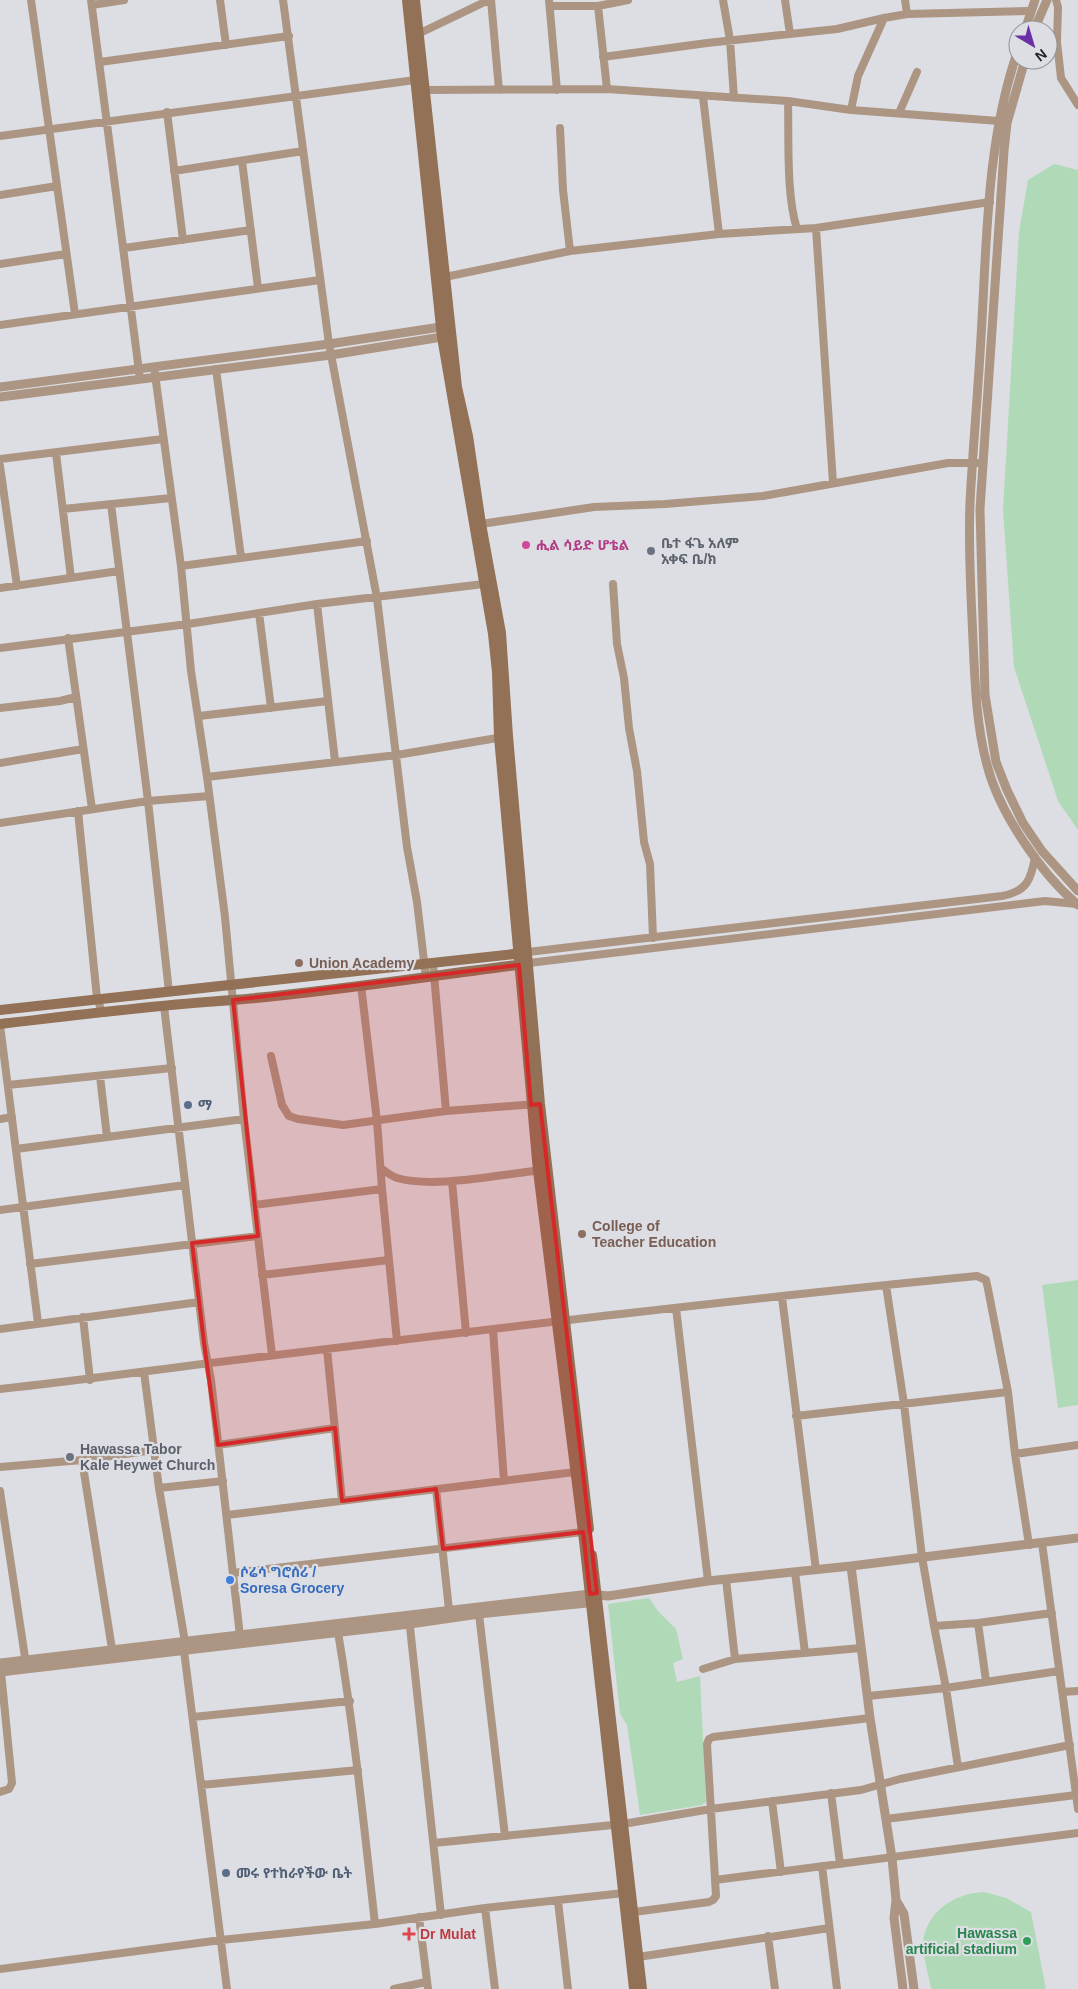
<svg xmlns="http://www.w3.org/2000/svg" width="1078" height="1989" viewBox="0 0 1078 1989" font-family="Helvetica,'Noto Sans Ethiopic',sans-serif">
	<rect width="100%" height="100%" fill="#dddee3"/>
	<path fill="#b0dab7" d="M1054,164L1078,170V830L1058,801L1014,667L1003,510L1019,232L1028,180Z
		M1078,1280V1405L1058,1408L1042,1285Z
		M649,1598L658,1611L676,1629L683,1659L673,1663L677,1682L700,1676L706,1802L702,1805L640,1815L627,1725L620,1714L608,1604Z
		M984,1892L1006,1898L1031,1912L1046,1989H931C929,1976 922,1954 923,1942C927,1911 955,1893 984,1892Z"/>
	<g fill="none" stroke-linecap="round" stroke-linejoin="round">
		<path stroke="#ac9583" stroke-width="8" d="M31,0L75,314
			M91,0L140,379
			M220,0L226,45
			M283,0L329,344L377,598L407,847L417,902L426,978
			M491,0L499,90
			M549,0L557,90
			M723,0L730,40L734,98
			M785,0L790,34
			M905,0L907,14
			M1056,0L1058,7L1057,42L1061,78L1078,105
			M92,5L124,0
			M550,6H598L628,0
			M598,6L607,89
			M418,34L489,0
			M603,57L707,43L837,29L884,18L907,14L1031,11
			M100,62L289,36
			M424,90L607,89L788,101L851,110L999,121
			M703,97L719,234
			M788,101C789,138 786,195 797,229
			M851,110L858,76L884,18
			M167,112L183,240
			M899,113L917,72
			M560,128L563,190L570,251
			M0,136L415,80
			M242,161L258,288
			M174,171L303,151
			M0,195L57,186
			M816,228L833,483
			M124,248L251,230
			M0,264L66,254
			M445,277L570,251L719,234L816,228L990,202
			M0,325L320,280
			M154,367L181,566L191,671L207,777L225,917L244,1119L272,1355
			M216,369L241,557
			M56,453L71,578
			M0,459L163,439
			M0,466L17,586
			M111,504L148,801L169,992
			M63,509L171,498
			M481,524L594,507L665,504L763,496L948,463H977
			M181,566L367,541
			M613,584L617,644L624,678L629,728L637,771L644,842L650,864L653,938
			M0,588L119,571
			M317,604L335,761
			M259,613L271,708
			M68,638L92,809
			M0,648L188,624L317,604L484,584
			M0,708L60,701L76,697
			M199,716L328,701
			M0,763L83,749
			M207,777L397,755L503,737
			M78,811L97,998L102,1012
			M0,823L148,801L209,796
			M528,952L1002,896C1027,891 1031,880 1035,857
			M433,963L446,1111
			M529,963L1028,903L1045,901L1077,904
			M361,985L377,1121L382,1189L397,1341
			M164,1006L204,1343L211,1380L240,1636
			M0,1025L38,1323
			M271,1056L282,1105L289,1116L298,1119L343,1125L446,1111L536,1104
			M100,1076L107,1137
			M8,1085L172,1068
			M0,1119L12,1117
			M16,1149L244,1119
			M381,1168C386,1172 391,1176 397,1178C434,1189 503,1174 543,1170
			M452,1181L466,1333
			M254,1205L382,1189
			M0,1210L185,1185
			M30,1264L258,1236
			M262,1275L389,1260
			M886,1285L904,1404L922,1557L934,1626L946,1688L958,1767
			M782,1297L816,1570
			M676,1308L708,1581
			M83,1317L90,1380
			M0,1329L199,1302
			M493,1330L504,1481
			M327,1349L342,1501
			M144,1372L159,1488L185,1642L184,1651L227,1989
			M0,1389C87,1380 173,1367 260,1357C499,1328 738,1299 977,1276L986,1280L988,1289L1008,1392L1015,1454L1029,1545
			M796,1416L1008,1392
			M218,1445L335,1428
			M1015,1454L1078,1445
			M82,1460L112,1649
			M0,1467L82,1460L154,1450
			M159,1488L223,1481
			M436,1489L449,1610
			M0,1491L26,1664
			M227,1515L575,1472
			M1042,1543L1078,1809
			M795,1572L805,1653
			M233,1573L583,1532
			M726,1579L735,1659
			M479,1614L505,1836
			M409,1618L441,1915
			M978,1623L986,1681
			M934,1626L978,1623L1052,1613
			M338,1632C354,1729 364,1826 375,1924
			M703,1669L735,1659L861,1648
			M1062,1692L1078,1691
			M868,1696L946,1688L1059,1671
			M193,1717L350,1701
			M201,1785L358,1770
			M0,1792L9,1789L12,1783L1,1672
			M831,1793L840,1864
			M772,1801L781,1872
			M886,1819L1076,1795
			M434,1843L623,1824L711,1809L861,1790L900,1779L1070,1745
			M822,1866L837,1989
			M715,1880L1078,1833
			M558,1901L568,1989
			M485,1908L495,1989
			M634,1912L709,1902L713,1900L716,1896L707,1744L709,1739L713,1737L870,1718
			M419,1917L428,1989
			M768,1936L775,1989
			M638,1957L829,1928
			M0,1969L221,1940L375,1924L485,1908L624,1893
			M394,1989L426,1982"/>
		<path stroke="#ac9583" stroke-width="9" d="M1025,30L1035,0
			M1034,30L1047,0
			M1018,50C986,142 987,241 981,337C978,392 973,447 970,502C968,548 971,594 973,640C975,682 976,724 987,765C999,812 1041,874 1078,905
			M1025,60L1007,123L1004,151L980,509L985,695L996,762L1007,790L1023,823L1042,851L1078,891
			M0,387L329,344L447,326
			M0,397L331,355L448,336
			M851,1566L870,1718L892,1858L896,1900L894,1918L903,1989
			M0,1663L590,1594L608,1596L708,1581L851,1566L1078,1538
			M0,1672L410,1624L479,1614L597,1602
			M896,1900L904,1914L914,1989"/>
		<path stroke="#927156" stroke-width="10" d="M407,0L442,337L493,634L497,672L499,737L538,1171L583,1532L634,1989
			M415,0L457,387L468,436L481,524L501,633L508,736L540,1104L589,1529
			M0,1010L523,953
			M0,1024C78,1015 155,1005 233,1000C331,992 428,976 525,964
			M592,1555L642,1989"/>
	</g>
	<path fill="#d62828" fill-opacity="0.2" stroke="#d62828" stroke-width="4" stroke-linejoin="round" d="M519,965L531,1105L540,1104L597,1593L590,1594L583,1532L443,1549L436,1489L342,1501L335,1428L218,1445L204,1343L192,1243L258,1236L233,1000Z"/>
	<circle fill="#d1479c" stroke="#dddee3" stroke-width="2" cx="526" cy="545" r="5"/>
	<g fill="#6b7280" stroke="#dddee3" stroke-width="2">
		<circle cx="651" cy="551" r="5"/>
		<circle cx="70" cy="1457" r="5"/>
	</g>
	<g fill="#8d6e63" stroke="#dddee3" stroke-width="2">
		<circle cx="299" cy="963" r="5"/>
		<circle cx="582" cy="1234" r="5"/>
	</g>
	<g fill="#5c6f8a" stroke="#dddee3" stroke-width="2">
		<circle cx="188" cy="1105" r="5"/>
		<circle cx="226" cy="1873" r="5"/>
	</g>
	<circle fill="#3f7fe0" stroke="#dddee3" stroke-width="2" cx="230" cy="1580" r="5"/>
	<path fill="#e0444e" stroke="#dddee3" stroke-width="2" d="M406.5 1926.5h5v5h5v5h-5v5h-5v-5h-5v-5h5z"/>
	<circle fill="#2e9e5b" stroke="#dddee3" stroke-width="2" cx="1027" cy="1941" r="5"/>
	<g text-anchor="middle" stroke-width="4.5" stroke-linejoin="round" paint-order="stroke">
		<g font-size="14" font-weight="bold" fill="#5b616d" stroke="#dddee3" text-anchor="start">
			<text x="661" y="548">ቤተ ፋጌ አለም<tspan x="661" dy="16">አቀፍ ቤ/ክ</tspan></text>
			<text x="80" y="1454">Hawassa Tabor<tspan x="80" dy="16">Kale Heywet Church</tspan></text>
		</g>
		<g font-size="14" font-weight="bold" fill="#b23c85" stroke="#dddee3" text-anchor="start">
			<text x="536" y="550">ሒል ሳይድ ሆቴል</text>
		</g>
		<g font-size="14" font-weight="bold" fill="#785e54" stroke="#dddee3" text-anchor="start">
			<text x="309" y="968">Union Academy</text>
			<text x="592" y="1231">College of<tspan x="592" dy="16">Teacher Education</tspan></text>
		</g>
		<g font-size="14" font-weight="bold" fill="#4e5e75" stroke="#dddee3" text-anchor="start">
			<text x="198" y="1110">ማ</text>
			<text x="236" y="1878">መሩ የተከራየችው ቤት</text>
		</g>
		<g font-size="14" font-weight="bold" fill="#366cbe" stroke="#dddee3" text-anchor="start">
			<text x="240" y="1577">ሶሬሳ ግሮሰሪ /<tspan x="240" dy="16">Soresa Grocery</tspan></text>
		</g>
		<g font-size="14" font-weight="bold" fill="#27864d" stroke="#dddee3" text-anchor="end">
			<text x="1017" y="1938">Hawassa<tspan x="1017" dy="16">artificial stadium</tspan></text>
		</g>
		<g font-size="14" font-weight="bold" fill="#be3a42" stroke="#dddee3" text-anchor="start">
			<text x="420" y="1939">Dr Mulat</text>
		</g>
	</g>
	<g transform="translate(1033 45) rotate(142)"><circle r="24" fill="#dddee3" stroke="#929296"/>
	<path d="M0-4L9 19L0 12L-9 19Z" fill="#6c30a6"/>
	<text y="-8" font-size="14" font-weight="bold" text-anchor="middle" fill="#212123">N</text>
	</g>
</svg>
